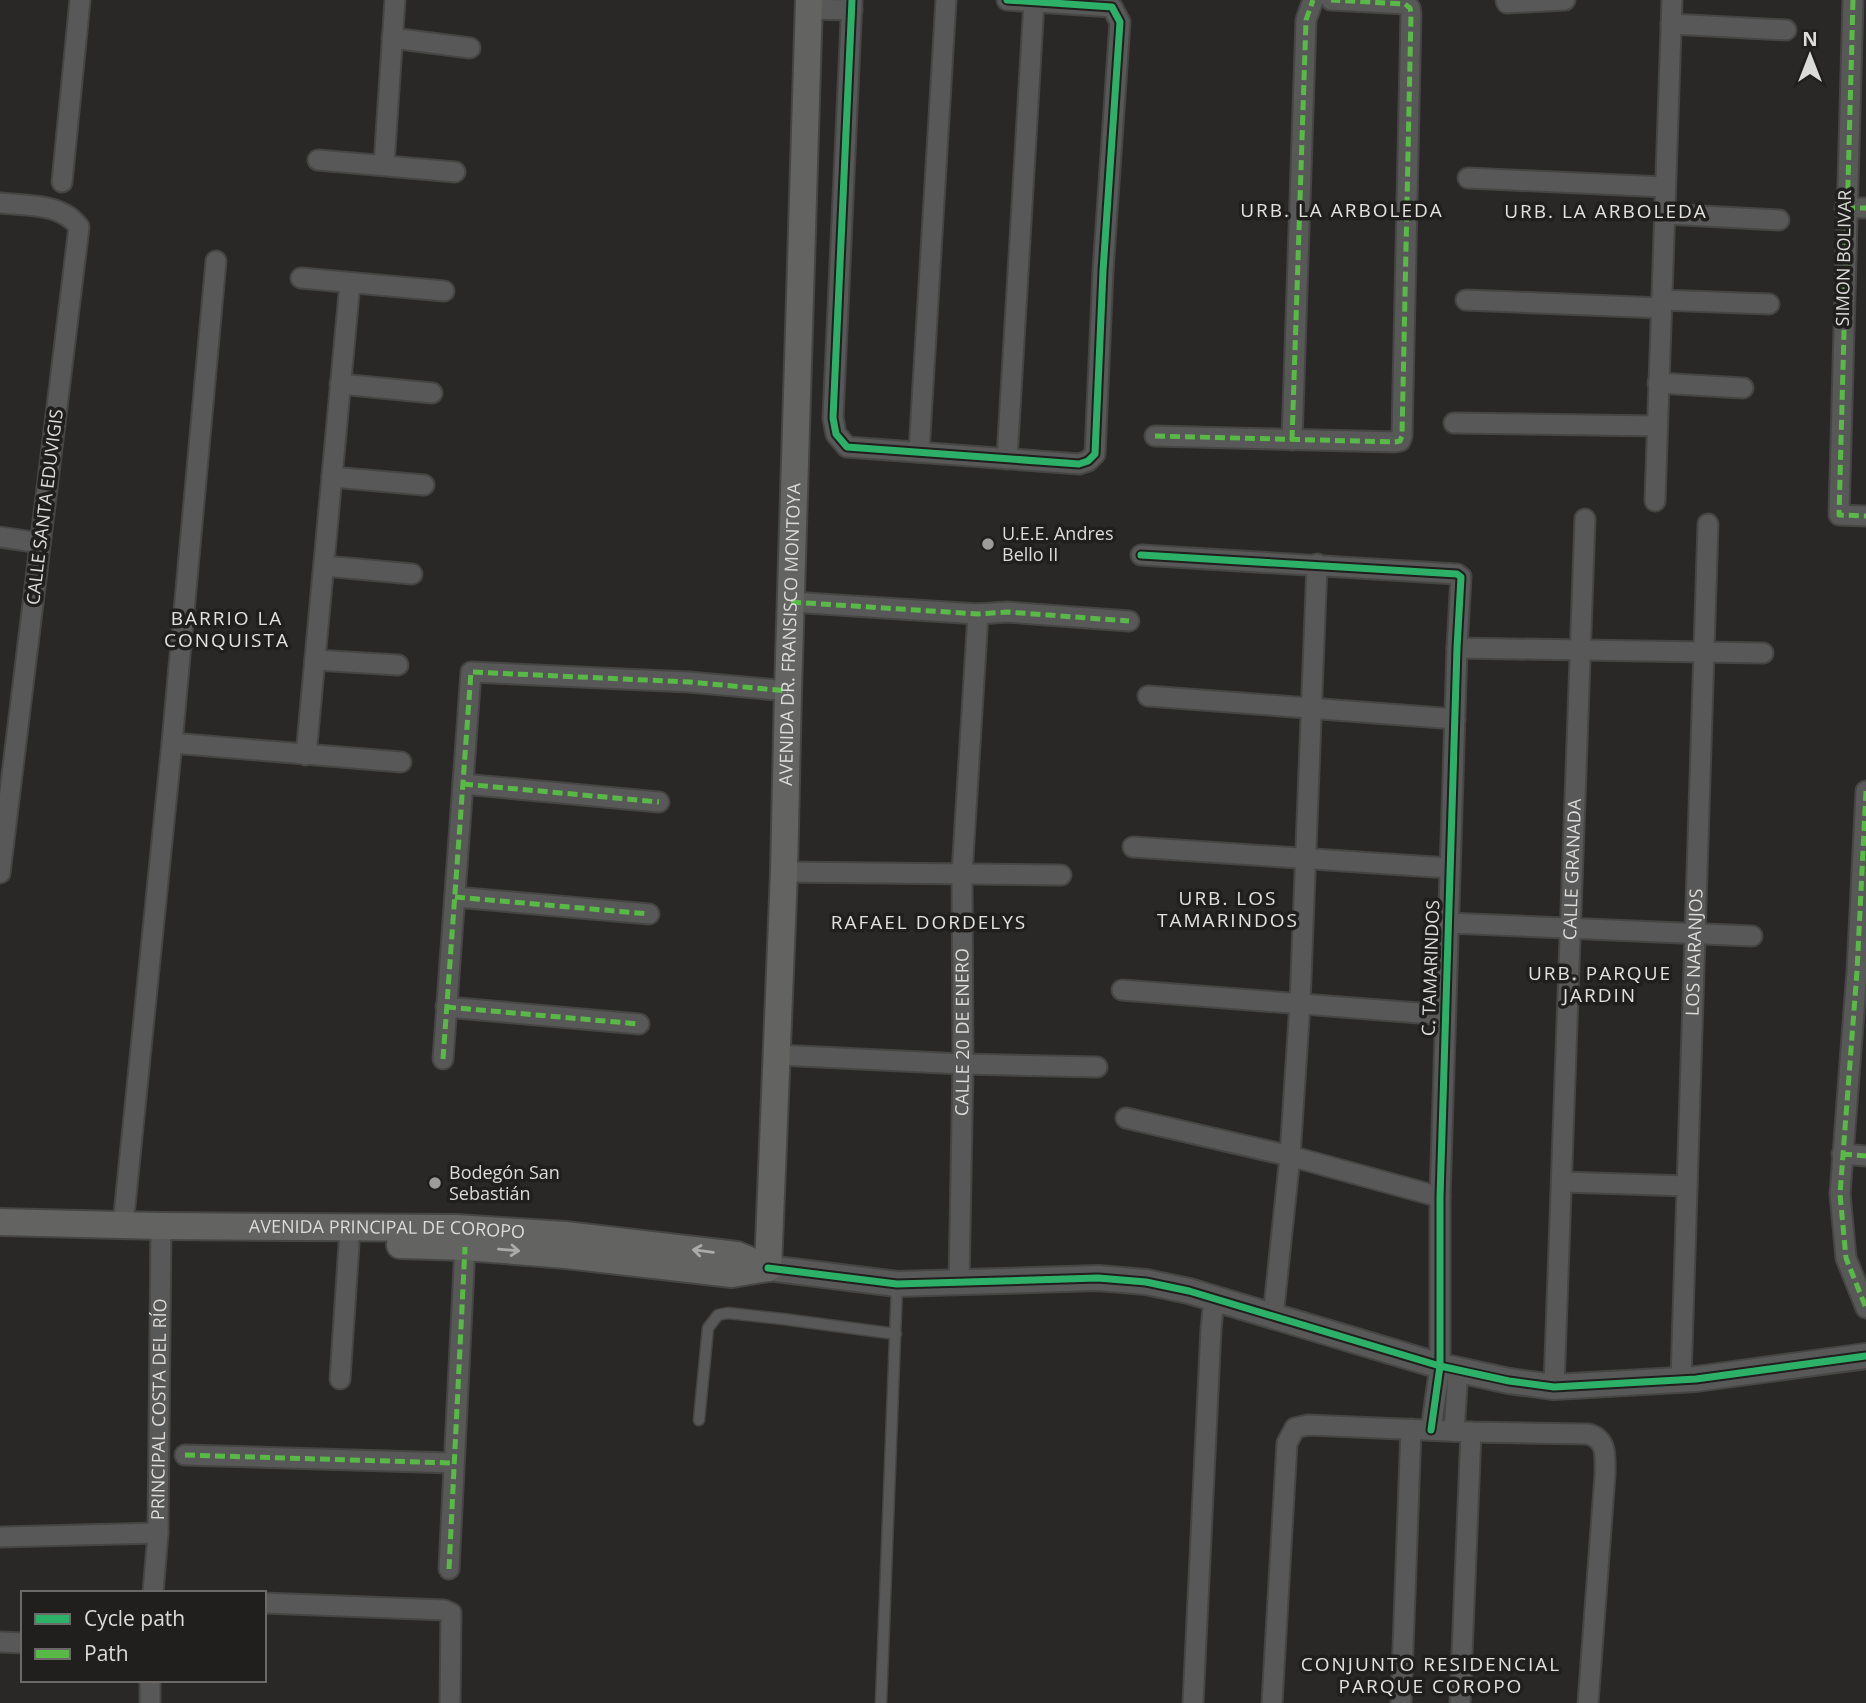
<svg xmlns="http://www.w3.org/2000/svg" width="1866" height="1703" viewBox="0 0 1866 1703" font-family="'Open Sans',sans-serif">
	<rect width="100%" height="100%" fill="#292827"/>
	<g fill="none" stroke-linecap="round" stroke-linejoin="round">
		<defs>
			<path id="service" d="M699,1420L708,1328L718,1315L728,1313L783,1319L896,1334
				M881,1703L897,1285"/>
			<g id="minor">
				<path d="M852,0L833,418L836,434L847,447L1079,464L1088,461L1095,454L1103,271L1120,22L1112,7L1007,0"/>
				<path d="M1506,0L1507,3L1565,0"/>
				<path d="M1853,0L1839,515L1866,516"/>
				<path d="M809,9L852,10"/>
				<path d="M1671,24L1786,30"/>
				<path d="M392,38L470,48"/>
				<path d="M318,160L455,172"/>
				<path d="M384,165L395,0"/>
				<path d="M1468,178L1665,187"/>
				<path d="M62,182L80,0"/>
				<path d="M0,203C27,206 62,203 79,227L0,873"/>
				<path d="M1845,208H1866"/>
				<path d="M1664,214L1779,220"/>
				<path d="M301,278L444,291"/>
				<path d="M1466,300L1661,308"/>
				<path d="M1661,300L1769,304"/>
				<path d="M1658,383L1743,388"/>
				<path d="M340,384L432,393"/>
				<path d="M1454,423L1657,426"/>
				<path d="M1155,436L1395,442L1400,441L1402,436L1411,14L1410,8L1405,4L1331,0"/>
				<path d="M1292,440L1306,20L1313,0"/>
				<path d="M919,452L946,0"/>
				<path d="M1007,459L1034,2"/>
				<path d="M332,477L424,485"/>
				<path d="M1655,501L1672,0"/>
				<path d="M0,537L40,543"/>
				<path d="M1141,555L1457,574L1461,577L1457,648L1440,1197V1366L1431,1430"/>
				<path d="M325,566L412,574"/>
				<path d="M791,602L978,614L1007,612L1129,621"/>
				<path d="M1457,648L1763,653"/>
				<path d="M315,660L398,665"/>
				<path d="M1148,696L1455,719"/>
				<path d="M172,743L401,762"/>
				<path d="M306,755L350,283"/>
				<path d="M463,784L659,802"/>
				<path d="M1866,791L1857,971L1840,1194L1846,1258L1866,1308"/>
				<path d="M1133,847L1449,868"/>
				<path d="M784,872L1061,875"/>
				<path d="M455,897L649,914"/>
				<path d="M1448,923L1752,936"/>
				<path d="M1122,990L1445,1015"/>
				<path d="M446,1007L639,1024"/>
				<path d="M778,1055L963,1064L1097,1067"/>
				<path d="M443,1059L471,672L689,682L788,691"/>
				<path d="M1126,1118L1290,1156L1440,1197"/>
				<path d="M1842,1154L1866,1156"/>
				<path d="M1563,1182L1687,1186"/>
				<path d="M123,1225L172,743L216,261"/>
				<path id="s1" d="M959,1284L963,1064L962,874L978,614"/>
				<path d="M1273,1317L1290,1156L1300,1003L1317,564"/>
				<path d="M340,1379L349,1244"/>
				<path id="s2" d="M1681,1379L1708,524"/>
				<path id="s3" d="M1554,1387L1585,519"/>
				<path d="M1454,1431L1458,1370"/>
				<path d="M185,1455L453,1463"/>
				<path d="M0,1537L158,1533"/>
				<path d="M449,1569L465,1247"/>
				<path id="s4" d="M153,1593L158,1533L161,1226"/>
				<path d="M264,1603L444,1610L451,1613L450,1703"/>
				<path d="M0,1642L23,1643"/>
				<path d="M150,1703V1680"/>
				<path d="M1193,1703L1211,1329L1214,1299"/>
				<path d="M1272,1703L1287,1443L1295,1428L1308,1425L1471,1432L1588,1434C1608,1439 1605,1458 1605,1475L1588,1703"/>
				<path d="M1401,1703L1411,1429"/>
				<path d="M1460,1703L1471,1432"/>
			</g>
			<path id="tertiary" d="M768,1268L897,1284L1098,1278L1146,1282L1189,1291L1440,1366L1509,1381L1554,1387L1696,1379L1866,1356"/>
			<g id="secondary">
				<path id="s5" d="M0,1222L161,1226L456,1228L565,1235L737,1255L768,1268"/>
				<path d="M400,1245L465,1247L566,1255L732,1274L768,1268"/>
				<path id="s6" d="M768,1268L784,872L788,691L809,0"/>
			</g>
		</defs>
		<use href="#service" stroke="#454543" stroke-width="13"/>
		<use href="#minor" stroke="#454543" stroke-width="23"/>
		<use href="#tertiary" stroke="#454543" stroke-width="28"/>
		<use href="#secondary" stroke="#454543" stroke-width="30"/>
		<use href="#service" stroke="#595858" stroke-width="10"/>
		<use href="#minor" stroke="#595858" stroke-width="19"/>
		<use href="#tertiary" stroke="#595858" stroke-width="24"/>
		<use href="#secondary" stroke="#636362" stroke-width="26"/>
		<path stroke="#58b947" stroke-width="5" stroke-dasharray="10 5" stroke-linecap="butt" d="M1853,0L1839,515L1866,516
			M1845,208H1866
			M1155,436L1395,442L1400,441L1402,436L1411,14L1410,8L1405,4L1331,0
			M1292,440L1306,20L1313,0
			M791,602L978,614L1007,612L1129,621
			M463,784L659,802
			M1866,791L1857,971L1840,1194L1846,1258L1866,1308
			M455,897L649,914
			M446,1007L639,1024
			M443,1059L471,672L689,682L788,691
			M1842,1154L1866,1156
			M185,1455L453,1463
			M449,1569L465,1247"/>
		<defs>
			<path id="cycleway" d="M852,0L833,418L836,434L847,447L1079,464L1088,461L1095,454L1103,271L1120,22L1112,7L1007,0
				M1141,555L1457,574L1461,577L1457,648L1440,1197V1366L1431,1430
				M768,1268L897,1284L1098,1278L1146,1282L1189,1291L1440,1366L1509,1381L1554,1387L1696,1379L1866,1356"/>
		</defs>
		<use href="#cycleway" stroke="#201f1d" stroke-width="11"/>
		<use href="#cycleway" stroke="#2db169" stroke-width="7"/>
	</g>
	<defs><path id="oneway-shaft" d="M-6 0H5M1.5-3L5.5 0L1.5 3" fill="none" stroke-width="1.6" stroke-linecap="round" stroke-linejoin="round" transform="scale(1.75)"/></defs>
	<g stroke="#ababa9">
		<use href="#oneway-shaft" transform="translate(509 1250) rotate(5)"/>
		<use href="#oneway-shaft" transform="translate(703 1251) rotate(-173)"/>
	</g>
	<g fill="#9d9c9b" stroke="#201f1d" stroke-width="2.5">
		<circle cx="988" cy="544" r="7"/>
		<circle cx="435" cy="1183" r="7"/>
	</g>
	<g text-anchor="middle" stroke-width="7" stroke-linejoin="round" paint-order="stroke">
		<g font-size="18" fill="#dbdbd9" stroke="#201f1d">
			<text transform="translate(1844 258) rotate(-89)" y="6">SIMON BOLIVAR</text>
			<text transform="translate(45 507) rotate(-83)" y="6">CALLE SANTA EDUVIGIS</text>
			<text dy="6" stroke="none"><textPath href="#s6" startOffset="634">AVENIDA DR. FRANSISCO MONTOYA</textPath></text>
			<text dy="6" stroke="none"><textPath href="#s3" startOffset="518">CALLE GRANADA</textPath></text>
			<text dy="6" stroke="none"><textPath href="#s2" startOffset="427">LOS NARANJOS</textPath></text>
			<text transform="translate(1431 968) rotate(-88)" y="6">C. TAMARINDOS</text>
			<text dy="6" stroke="none"><textPath href="#s1" startOffset="252">CALLE 20 DE ENERO</textPath></text>
			<text dy="6" stroke="none"><textPath href="#s5" startOffset="387">AVENIDA PRINCIPAL DE COROPO</textPath></text>
			<text dy="6" stroke="none"><textPath href="#s4" startOffset="184">PRINCIPAL COSTA DEL RÍO</textPath></text>
		</g>
		<g font-size="18" fill="#dbdbd9" stroke="#201f1d" text-anchor="start">
			<text x="1002" y="540">U.E.E. Andres<tspan x="1002" dy="21">Bello II</tspan></text>
			<text x="449" y="1179">Bodegón San<tspan x="449" dy="21">Sebastián</tspan></text>
		</g>
		<g font-size="19" letter-spacing="2" fill="#e2e1dd" stroke="#201f1d">
			<text x="1342" y="217">URB. LA ARBOLEDA</text>
			<text x="1606" y="218">URB. LA ARBOLEDA</text>
			<text x="227" y="625">BARRIO LA<tspan x="227" dy="22">CONQUISTA</tspan></text>
			<text x="1228" y="905">URB. LOS<tspan x="1228" dy="22">TAMARINDOS</tspan></text>
			<text x="929" y="929">RAFAEL DORDELYS</text>
			<text x="1600" y="980">URB. PARQUE<tspan x="1600" dy="22">JARDIN</tspan></text>
			<text x="1431" y="1671">CONJUNTO RESIDENCIAL<tspan x="1431" dy="22">PARQUE COROPO</tspan></text>
		</g>
	</g>
	<rect x="21" y="1591" width="245" height="91" fill="#201f1d" stroke="#6b6a68" stroke-width="2"/>
	<rect x="35" y="1614" width="35" height="10" fill="#2db169" stroke="#6b6a68" stroke-width="2"/>
	<text x="84" y="1626" font-size="21" fill="#dbdbd9">Cycle path</text>
	<rect x="35" y="1649" width="35" height="10" fill="#58b947" stroke="#6b6a68" stroke-width="2"/>
	<text x="84" y="1661" font-size="21" fill="#dbdbd9">Path</text>
	<g transform="translate(1810 56)" stroke="#201f1d" stroke-width="5" paint-order="stroke">
	<path d="M0-5L12 26L0 18L-12 26Z" fill="#dbdbd9"/>
	<text y="-10" font-size="19" font-weight="bold" text-anchor="middle" fill="#dbdbd9">N</text>
	</g>
</svg>
